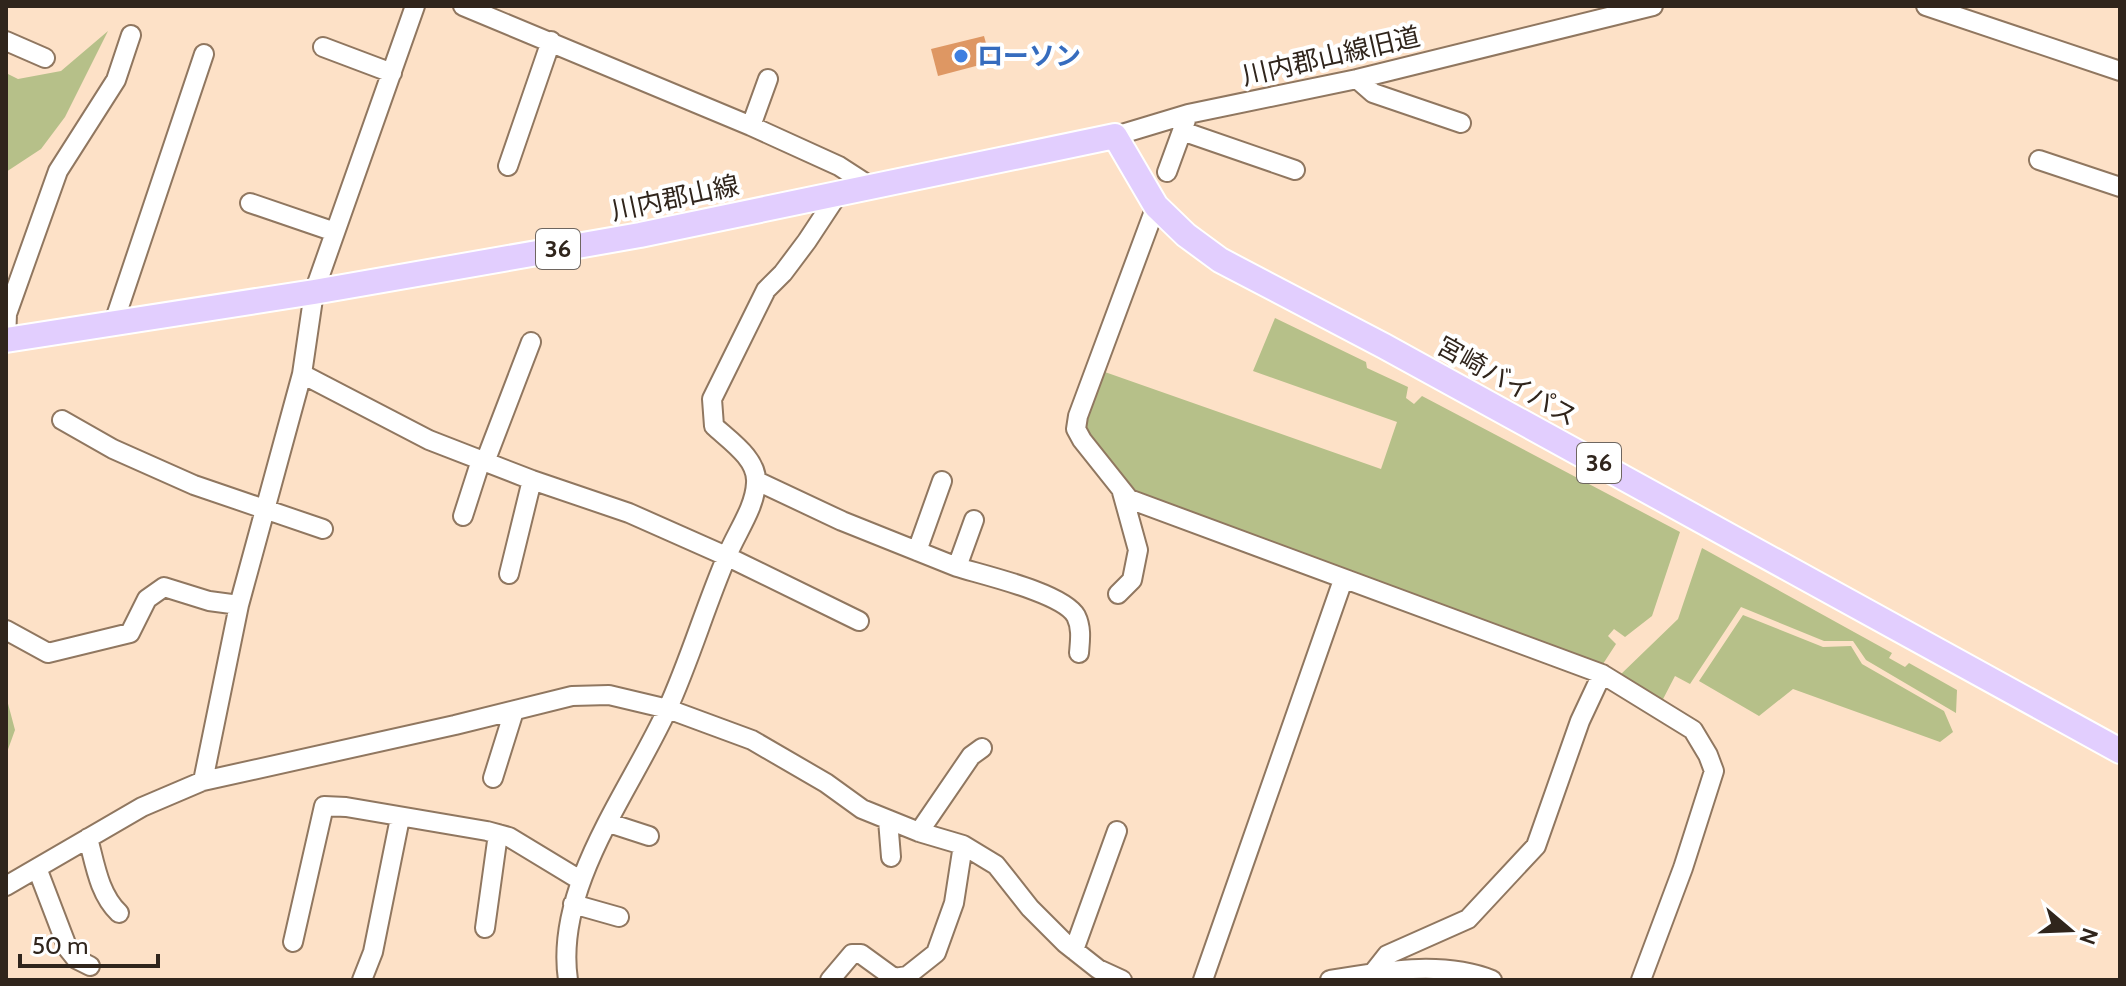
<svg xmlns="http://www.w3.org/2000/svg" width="2126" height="986" viewBox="0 0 2126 986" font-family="Cabin,'Noto Sans JP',sans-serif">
	<rect width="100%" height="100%" fill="#fde1c7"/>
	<path fill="#b6c089" d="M108,31L65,117L41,149L6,172V73L18,79L61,71Z
		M1275,318L1366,362L1367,368L1408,387L1406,398L1414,404L1422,396L1680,532L1652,616L1625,637L1614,629L1608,636L1616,644L1601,667L1138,493L1083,429L1102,371L1381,469L1397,422L1253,371Z
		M1702,548L1892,653L1889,658L1905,667L1909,663L1957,690L1956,713L1866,660L1853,641H1824L1741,607L1690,684L1675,676L1661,703L1619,676L1678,619Z
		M1743,615L1823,647L1851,646L1862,664L1944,711L1953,732L1940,742L1793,689L1759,716L1699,681Z
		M6,696L15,730L6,755Z"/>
	<path fill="#de9763" d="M984,36L991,62L938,76L931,49Z"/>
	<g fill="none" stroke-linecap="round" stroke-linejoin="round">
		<defs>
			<path id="minor" d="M463,6L751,126L839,166L873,188
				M1926,6L2120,71
				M6,41L45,58
				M323,47L392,73
				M1357,79L1373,93L1461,123
				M751,126L768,79
				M1182,131L1295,170
				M1115,136L1188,114L1357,79L1653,6
				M2039,160L2120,187
				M508,166L551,41
				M1167,172L1186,120
				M250,203L335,232
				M1156,206L1078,416L1076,429L1082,440L1129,499L1602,674L1693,730L1708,755L1714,771L1683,868L1641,980
				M114,322L204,54
				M6,340L7,314L58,171L116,80L131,35
				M302,374L429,440L532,480L629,513L726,556L859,621
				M62,420L113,449L194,485L323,529
				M485,462L531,342
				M757,481L842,521L957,567L974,520
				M463,516L481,460
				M917,551L942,481
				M957,567C983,575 1063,593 1076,616C1082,628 1080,641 1079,653
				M509,574L532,480
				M1118,594L1132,580L1138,550L1122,492
				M6,630L48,653L130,633L147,599L164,587L209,601L239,605
				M493,778L514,711
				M203,781L239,605L302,374L314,292L415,6
				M888,820L891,857
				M609,823L649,836
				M919,832L971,756L982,748
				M88,838C95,864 99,894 119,913
				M37,868L68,949L76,959L90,966
				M6,886L142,807L203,781L455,725L572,696L609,695L668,709L752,740L826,783L862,809L919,832L963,845L996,865L1030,908L1065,943L1098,969L1122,980
				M573,904L619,917
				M485,928L498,834
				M293,942L324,806L346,807L487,831L509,837L580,880
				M1074,950L1117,831
				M1372,974L1387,955L1468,919L1536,846L1580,721L1602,674
				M362,980L373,952L400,818
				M568,980C554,887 630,791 667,710C690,660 705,607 727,556C736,533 755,508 756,483C758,459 729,440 714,426L712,399L766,290L783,273L807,241L838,194
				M830,980L852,954H861L894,978L907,976L936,953L954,903L963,845
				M1203,980L1343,580
				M1330,980C1381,971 1443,960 1492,980"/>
			<path id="major" d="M6,340L314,292L640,235L1115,136L1156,206L1186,235L1220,260L1384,346L2120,751"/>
		</defs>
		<use href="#minor" stroke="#907760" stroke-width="22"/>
		<use href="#major" stroke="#fff" stroke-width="28"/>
		<use href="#minor" stroke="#fff" stroke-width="18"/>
		<use href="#major" stroke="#e2cefe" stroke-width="24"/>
	</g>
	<circle fill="#3f7fe0" stroke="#fff" stroke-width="3" cx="961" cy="56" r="8"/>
	<g text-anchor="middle" stroke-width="8" stroke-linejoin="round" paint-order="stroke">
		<g fill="#fff" stroke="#6e6660" stroke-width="2">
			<rect x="536" y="229" width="44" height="40" rx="6"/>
			<rect x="1577" y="443" width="44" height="40" rx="6"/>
		</g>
		<g font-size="24" font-weight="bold" fill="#30251c">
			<text x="558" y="257">36</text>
			<text x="1599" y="471">36</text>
		</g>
		<g font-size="26" font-weight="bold" fill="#366cbe" stroke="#fff" text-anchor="start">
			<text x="977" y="65">ローソン</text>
		</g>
		<g font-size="26" fill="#30251c" stroke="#fff">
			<text transform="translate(1331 56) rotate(-13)" y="9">川内郡山線旧道</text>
			<text transform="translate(675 198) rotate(-12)" y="9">川内郡山線</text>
			<text transform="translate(1507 381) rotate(29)" y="9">宮崎バイパス</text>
		</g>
	</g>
	<rect width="2126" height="986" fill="none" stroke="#30251c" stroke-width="16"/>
	<g transform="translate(2070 930) rotate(109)" stroke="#ffffff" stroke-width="6" paint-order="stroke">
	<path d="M0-6L14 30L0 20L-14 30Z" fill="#30251c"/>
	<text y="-12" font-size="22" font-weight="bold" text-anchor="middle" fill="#30251c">N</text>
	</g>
	<path d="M20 954v12h138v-12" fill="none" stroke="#30251c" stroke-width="4"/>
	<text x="32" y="954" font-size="24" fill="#30251c" stroke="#ffffff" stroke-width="6" paint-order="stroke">50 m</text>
</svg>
